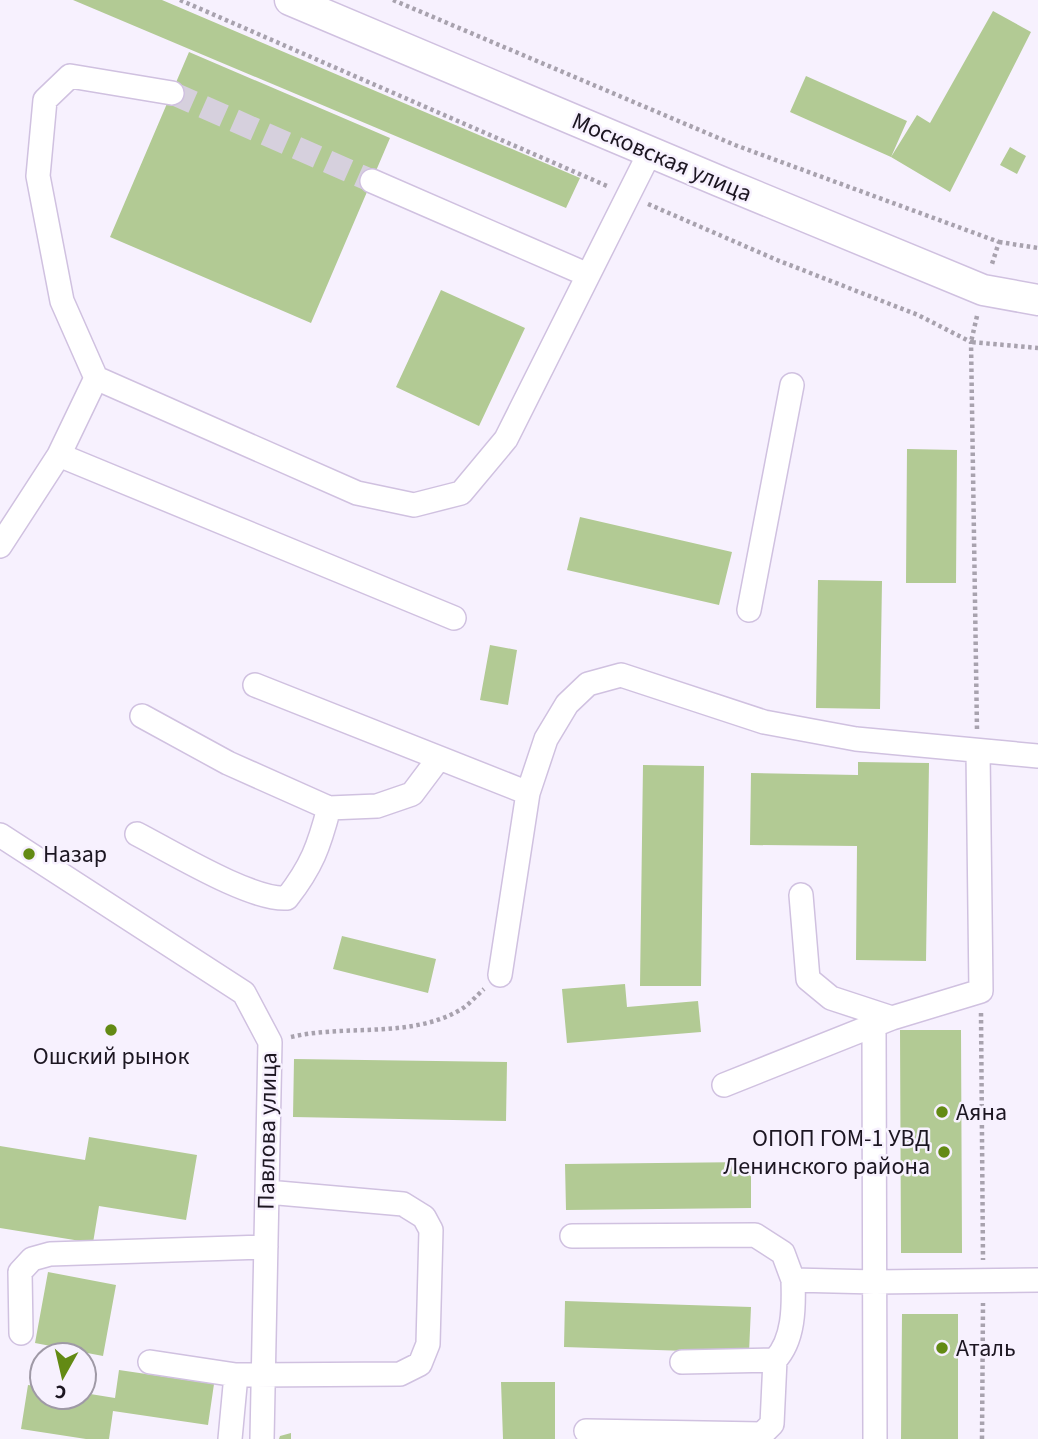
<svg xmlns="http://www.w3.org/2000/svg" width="1038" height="1439" viewBox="0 0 1038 1439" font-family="'Source Sans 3',sans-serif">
	<rect width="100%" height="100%" fill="#f7f1fe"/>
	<path fill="#b2ca94" d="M73,0H162L580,178L566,208Z
		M993,11L1031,32L950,192L891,157L917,115L930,123Z
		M189,52L390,138L311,323L110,237Z
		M806,76L907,121L891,157L790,112Z
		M1010,147L1026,156L1017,174L1000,165Z
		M441,290L525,328L479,426L396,387Z
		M907,449L957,450L956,583H906Z
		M580,517L732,552L719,605L567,570Z
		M818,580L882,581L880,709L816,708Z
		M490,645L517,650L508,705L480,700Z
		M858,762L929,763L926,961L856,960L857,846L750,845L751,773L858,775Z
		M643,765L704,766L701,986H640Z
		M342,936L436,959L428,993L333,969Z
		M625,984L627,1007L698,1001L701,1032L567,1043L562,989Z
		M900,1030H961L962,1253H901Z
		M294,1059L507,1062L506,1121L293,1117Z
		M89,1137L197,1155L186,1220L99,1206L93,1243L0,1228V1146L85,1160Z
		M751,1162V1208L566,1210L565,1164Z
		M48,1272L116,1285L103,1356L35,1343Z
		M565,1301L751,1307L749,1353L564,1347Z
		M902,1314H958V1439H901Z
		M119,1370L214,1384L208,1425L113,1411L109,1439H86L21,1429L28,1385L42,1387V1397H84V1393L115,1398Z
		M501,1382H555V1439H503Z
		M291,1433V1439H279L280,1436Z"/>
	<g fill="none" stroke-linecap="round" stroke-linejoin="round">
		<path stroke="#d6d0dd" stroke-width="23" stroke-dasharray="23 11" stroke-linecap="butt" d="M172,93L372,181"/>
		<defs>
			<path id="minor" d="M172,93L70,76L45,100L38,176L62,301L96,378L357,493L414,505L461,493L506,439L650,152
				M372,181L588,275
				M59,455L454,618
				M0,546L59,455L96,378
				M749,610L792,385
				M255,685L528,793
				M142,716L228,763L329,808L377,806L412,794L439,758
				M137,834C172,852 252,901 287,898C312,866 319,846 329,808
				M0,835L244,993L270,1042L262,1439
				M801,895L808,979L831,998L892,1018
				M500,975L528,793L546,739L567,704L588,684L621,675L764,722L856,739L1038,756
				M874,1026L875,1439
				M724,1085L892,1018L981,991L978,752
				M572,1236L755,1235L783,1253L793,1280
				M21,1333L20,1272L32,1259L50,1254L266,1247
				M150,1362L236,1375L400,1374L420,1364L428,1344L431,1230L424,1217L403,1204L267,1192
				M682,1362L775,1360C794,1340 794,1307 793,1280L875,1282L1038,1280
				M586,1431L762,1434L772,1424L775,1360
				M230,1439L236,1375"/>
			<path id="major" d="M290,0L719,181L983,290L1038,300"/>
		</defs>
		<use href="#minor" stroke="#d0c1e0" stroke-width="26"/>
		<use href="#major" stroke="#d0c1e0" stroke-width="33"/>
		<path stroke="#a8a2ae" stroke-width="4.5" stroke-dasharray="3.5 3.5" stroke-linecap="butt" d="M180,0L607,186
			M393,0L735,145L999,242L991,267
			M648,204L777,260L918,315L971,342L977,730
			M999,242L1038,248
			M977,316L971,342L1038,348
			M981,1013L983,1260
			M291,1037C346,1024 409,1039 460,1010C469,1005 477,995 484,989
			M982,1439L983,1303"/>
		<use href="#minor" stroke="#fff" stroke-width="23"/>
		<use href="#major" stroke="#fff" stroke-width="30"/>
	</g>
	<g fill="#638a14" stroke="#f7f1fe" stroke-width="2.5">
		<circle cx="29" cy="854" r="7"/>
		<circle cx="111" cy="1030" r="7"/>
		<circle cx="942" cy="1112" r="7"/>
		<circle cx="944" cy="1152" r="7"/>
		<circle cx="942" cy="1348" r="7"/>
	</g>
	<g text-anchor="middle" stroke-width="5" stroke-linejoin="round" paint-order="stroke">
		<g font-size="24" fill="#1c1621" stroke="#f7f1fe">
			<text transform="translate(662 157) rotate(23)" y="8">Московская улица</text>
			<text transform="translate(267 1131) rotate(-89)" y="8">Павлова улица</text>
		</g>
		<g font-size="24" fill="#1c1621" stroke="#f7f1fe" text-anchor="start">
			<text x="43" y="862">Назар</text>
			<text x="111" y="1064" text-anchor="middle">Ошский рынок</text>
			<text x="956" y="1120">Аяна</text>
			<text x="930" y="1146" text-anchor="end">ОПОП ГОМ-1 УВД<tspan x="930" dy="28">Ленинского района</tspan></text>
			<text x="956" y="1356">Аталь</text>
		</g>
	</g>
	<g transform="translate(63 1376) rotate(188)"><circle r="33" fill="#f7f1fe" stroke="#9f99a6" stroke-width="2"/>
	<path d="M0-5L12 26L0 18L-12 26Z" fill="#638a14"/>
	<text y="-10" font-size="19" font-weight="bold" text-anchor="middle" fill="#1c1621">С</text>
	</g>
</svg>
